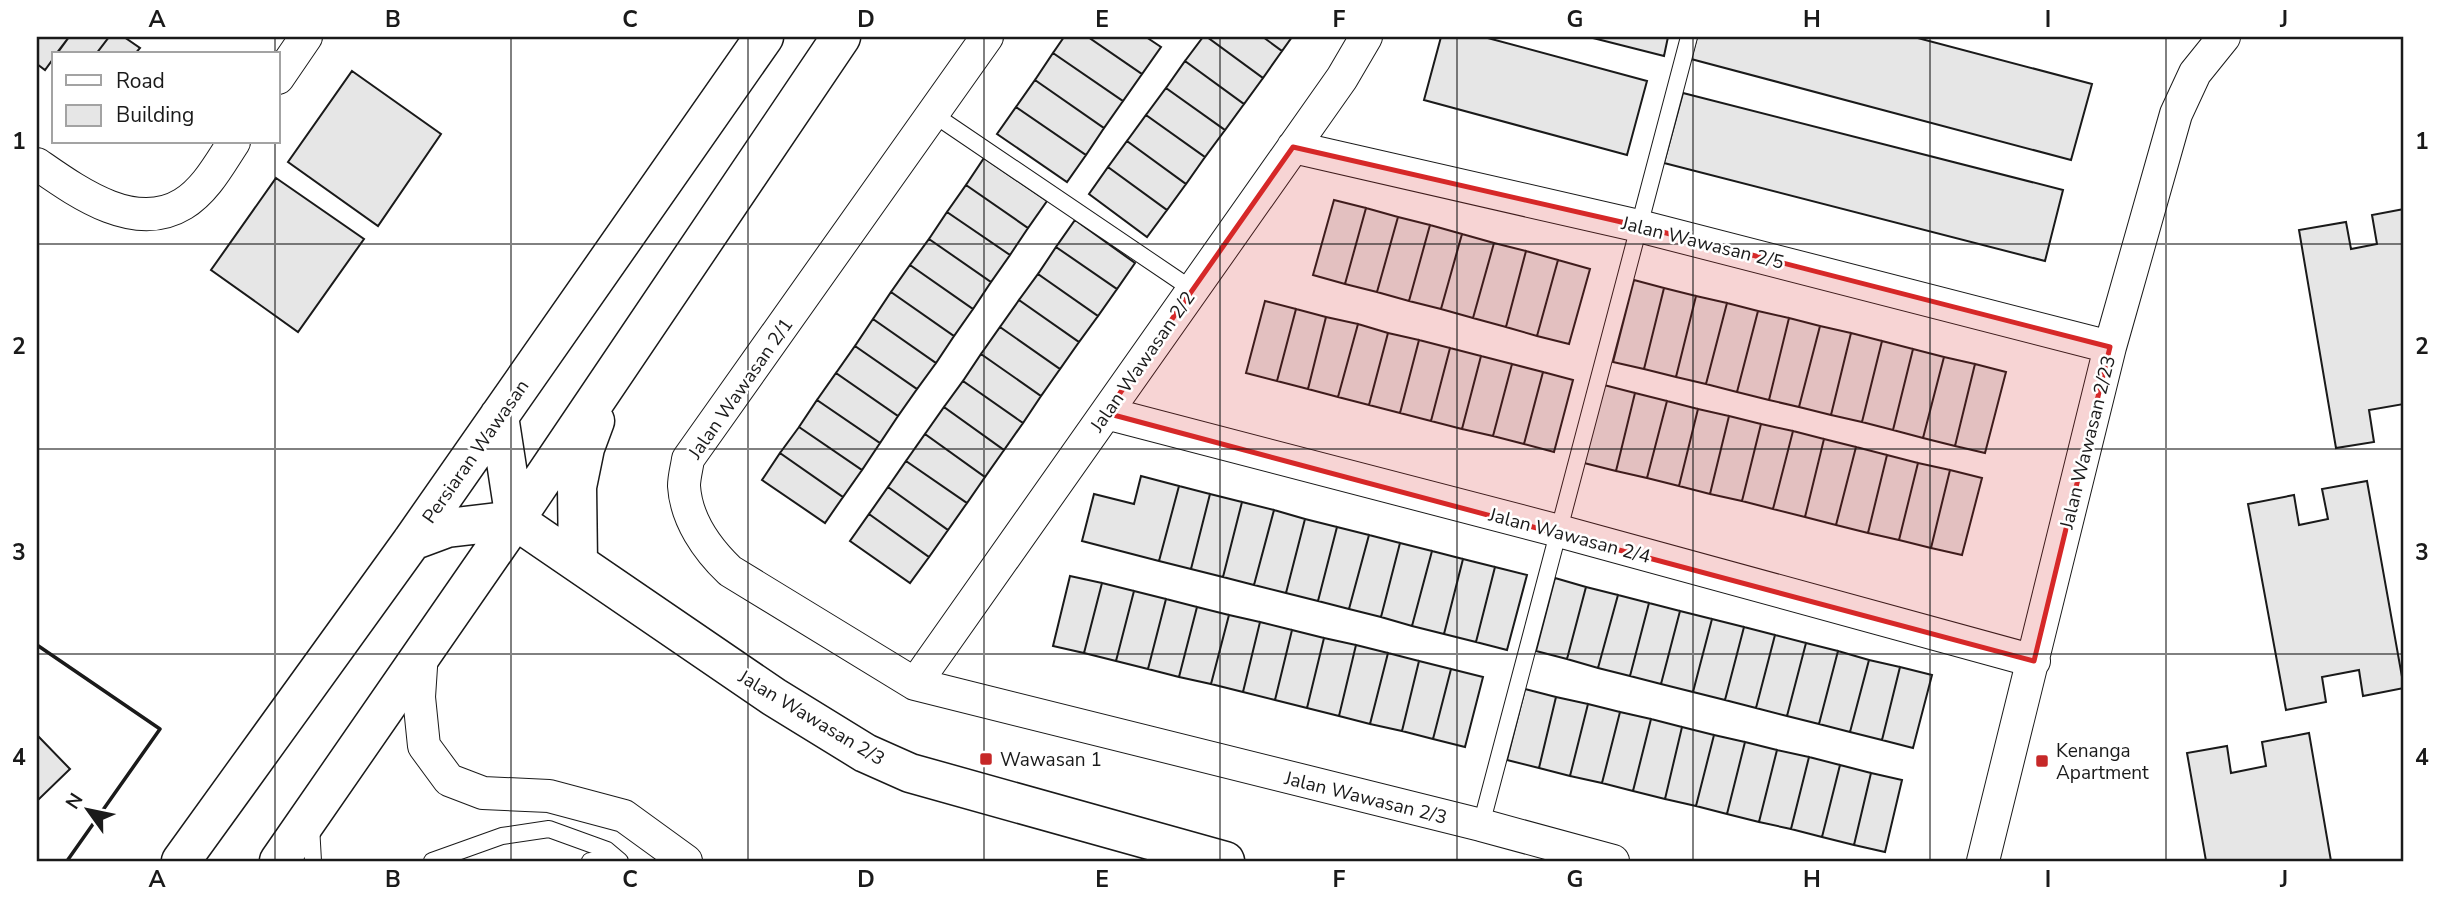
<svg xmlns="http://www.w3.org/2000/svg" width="2441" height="898" viewBox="0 0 2441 898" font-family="'Nunito Sans',sans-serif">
	<rect width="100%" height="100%" fill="#fff"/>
	<path fill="#e6e6e6" stroke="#1a1a1a" stroke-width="2" d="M37,37H69L45,70L37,64Z
		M69,37H109L96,54H56Z
		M109,37H124L140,48L135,54H96Z
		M1064,37H1088L1142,74L1123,101L1053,53Z
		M1088,37H1146L1161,47L1142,74Z
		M1203,37H1207L1263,78L1244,104L1185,61Z
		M1207,37H1263L1282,51L1263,78Z
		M1263,37H1292L1282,51Z
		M1441,37H1484L1647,81L1627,155L1424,100Z
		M1589,37H1668L1664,56Z
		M1697,37H1914L2092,84L2071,160L1691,59Z
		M1053,53L1123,101L1104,128L1035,80Z
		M1185,61L1244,104L1225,130L1166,88Z
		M352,71L441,134L378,226L288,162Z
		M1035,80L1104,128L1086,155L1016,107Z
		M1166,88L1225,130L1205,157L1146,115Z
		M1683,93L2063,190L2045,261L1664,163Z
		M1016,107L1086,155L1067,182L997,134Z
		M1146,115L1205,157L1186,184L1127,141Z
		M1127,141L1186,184L1167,210L1108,167Z
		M984,158L1047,201L1028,228L966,185Z
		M1108,167L1167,210L1147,237L1089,194Z
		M276,178L364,239L298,332L211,270Z
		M966,185L1028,228L1010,255L947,212Z
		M1334,200L1366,208L1345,284L1313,275Z
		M1366,208L1398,217L1377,292L1345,284Z
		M2404,209V404L2369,410L2374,442L2336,448L2299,230L2346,222L2351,249L2377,244L2372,215Z
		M947,212L1010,255L991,282L929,239Z
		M1398,217L1430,225L1409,301L1377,292Z
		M1075,220L1135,263L1117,289L1056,247Z
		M1430,225L1462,234L1441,309L1409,301Z
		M1462,234L1494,243L1473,318L1441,309Z
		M929,239L991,282L973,309L910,265Z
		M1494,243L1526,251L1506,327L1473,318Z
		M1056,247L1117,289L1098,316L1038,274Z
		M1526,251L1558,260L1537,336L1506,327Z
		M1558,260L1590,269L1569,344L1537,336Z
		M910,265L973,309L954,336L891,292Z
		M1038,274L1098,316L1079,342L1019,300Z
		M1634,280L1664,288L1644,369L1613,362Z
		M1664,288L1696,296L1676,377L1644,369Z
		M891,292L954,336L936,363L873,319Z
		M1696,296L1727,303L1706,384L1676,377Z
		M1019,300L1079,342L1060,369L1000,327Z
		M1265,301L1296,309L1277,381L1246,373Z
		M1727,303L1758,311L1737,392L1706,384Z
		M1296,309L1326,317L1308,389L1277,381Z
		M1758,311L1789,318L1769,400L1737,392Z
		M1326,317L1358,324L1338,397L1308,389Z
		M1789,318L1820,326L1799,407L1769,400Z
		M873,319L936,363L917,389L855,346Z
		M1358,324L1388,333L1369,405L1338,397Z
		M1820,326L1851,333L1831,415L1799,407Z
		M1000,327L1060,369L1041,396L981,354Z
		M1388,333L1419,340L1400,413L1369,405Z
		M1851,333L1882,341L1862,422L1831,415Z
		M1419,340L1450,348L1431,421L1400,413Z
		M1882,341L1913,349L1893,430L1862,422Z
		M855,346L917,389L898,416L836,373Z
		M1450,348L1481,356L1462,429L1431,421Z
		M1913,349L1944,357L1923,438L1893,430Z
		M981,354L1041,396L1023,423L963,381Z
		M1481,356L1512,364L1493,436L1462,429Z
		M1944,357L1975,364L1955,446L1923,438Z
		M1512,364L1543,372L1524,444L1493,436Z
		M1975,364L2006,372L1985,453L1955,446Z
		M1543,372L1573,380L1554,452L1524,444Z
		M836,373L898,416L880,443L817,400Z
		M963,381L1023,423L1004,450L944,407Z
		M1604,385L1635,393L1616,471L1584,463Z
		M1635,393L1667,401L1647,478L1616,471Z
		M817,400L880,443L862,470L799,427Z
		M1667,401L1698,409L1679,486L1647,478Z
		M944,407L1004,450L985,477L925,434Z
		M1698,409L1729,416L1710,494L1679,486Z
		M1729,416L1761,424L1742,501L1710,494Z
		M1761,424L1793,431L1773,509L1742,501Z
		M799,427L862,470L843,497L780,453Z
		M1793,431L1824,439L1805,517L1773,509Z
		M925,434L985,477L967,503L906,461Z
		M1824,439L1856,447L1836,525L1805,517Z
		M1856,447L1887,455L1868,533L1836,525Z
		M780,453L843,497L825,523L762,480Z
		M1887,455L1918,463L1899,540L1868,533Z
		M906,461L967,503L948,530L888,487Z
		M1918,463L1950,470L1931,548L1899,540Z
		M1950,470L1982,478L1962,555L1931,548Z
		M1141,476L1179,486L1159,561L1082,541L1094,494L1134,504Z
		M2367,481L2404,688L2363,696L2359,670L2322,677L2326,702L2286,710L2248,504L2294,495L2299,525L2328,519L2322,489Z
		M1179,486L1210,494L1191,569L1159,561Z
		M888,487L948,530L929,557L869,514Z
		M1210,494L1242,502L1223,577L1191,569Z
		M1242,502L1274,510L1254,585L1223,577Z
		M1274,510L1305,519L1286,593L1254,585Z
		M869,514L929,557L910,583L850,541Z
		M1305,519L1337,527L1318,601L1286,593Z
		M1337,527L1369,535L1349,609L1318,601Z
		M1369,535L1400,543L1381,617L1349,609Z
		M1400,543L1432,551L1412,626L1381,617Z
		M1432,551L1463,559L1444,634L1412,626Z
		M1463,559L1495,567L1476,642L1444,634Z
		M1495,567L1527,575L1507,650L1476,642Z
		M1070,576L1102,583L1084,653L1053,646Z
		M1555,578L1586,587L1567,659L1536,651Z
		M1102,583L1134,591L1116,661L1084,653Z
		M1586,587L1618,595L1598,668L1567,659Z
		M1134,591L1166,599L1148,669L1116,661Z
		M1618,595L1649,603L1630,676L1598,668Z
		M1166,599L1197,607L1179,677L1148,669Z
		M1649,603L1680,611L1661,684L1630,676Z
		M1197,607L1229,615L1211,684L1179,677Z
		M1680,611L1712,619L1693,692L1661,684Z
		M1229,615L1260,622L1243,692L1211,684Z
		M1712,619L1744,627L1725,700L1693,692Z
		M1260,622L1292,630L1275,700L1243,692Z
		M1744,627L1775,635L1756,708L1725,700Z
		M1292,630L1324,638L1307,708L1275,700Z
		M1775,635L1806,643L1787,716L1756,708Z
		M1324,638L1356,645L1339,716L1307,708Z
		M1806,643L1838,651L1819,724L1787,716Z
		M1356,645L1388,653L1370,724L1339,716Z
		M1838,651L1869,660L1850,732L1819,724Z
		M1388,653L1419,661L1402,731L1370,724Z
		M1869,660L1900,667L1882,740L1850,732Z
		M1419,661L1451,669L1433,739L1402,731Z
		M1900,667L1932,675L1913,748L1882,740Z
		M1451,669L1483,677L1465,747L1433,739Z
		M1525,689L1556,697L1539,768L1507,760Z
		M1556,697L1588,704L1570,776L1539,768Z
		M1588,704L1620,712L1602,783L1570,776Z
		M1620,712L1651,719L1633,791L1602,783Z
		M1651,719L1682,727L1665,799L1633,791Z
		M1682,727L1714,735L1696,806L1665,799Z
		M2309,733L2331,861H2206L2187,753L2227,746L2231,773L2266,766L2262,742Z
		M37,735L70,769L37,801Z
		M1714,735L1745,742L1727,814L1696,806Z
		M1745,742L1777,750L1759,822L1727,814Z
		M1777,750L1809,757L1791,829L1759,822Z
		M1809,757L1840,765L1822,837L1791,829Z
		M1840,765L1871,773L1854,845L1822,837Z
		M1871,773L1902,780L1885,852L1854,845Z"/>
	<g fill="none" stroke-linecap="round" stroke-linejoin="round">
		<defs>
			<path id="lane" d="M933,114L1193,290
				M1481,825L1689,37
				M311,826L313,861
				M432,861L502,836L549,829L607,850L620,861
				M590,861H600"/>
			<path id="street" d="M987,37L688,459C687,467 684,477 684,486C686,519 707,549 730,571L915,684L1481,825L1613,861
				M278,78L306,37
				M1293,147L1639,226L2110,347
				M37,164C76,191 134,234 183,204C206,190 220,163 234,142
				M1106,413L1559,531L2034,661
				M422,652L419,697L424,746L449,780L483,793L549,796L624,816L686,861
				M915,684L1342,78L1366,37
				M1983,861L2110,347L2176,114L2195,73L2224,37"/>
			<path id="secondary" d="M499,416L515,520
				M515,520L774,697L865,753L910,773L1225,861
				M412,541L447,528L515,520
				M578,563L577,487L585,448L595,421
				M181,861L412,541L764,37
				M279,861L515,520L841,37"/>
		</defs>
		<use href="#lane" stroke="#1a1a1a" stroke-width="18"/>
		<use href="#street" stroke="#1a1a1a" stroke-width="34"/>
		<use href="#secondary" stroke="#1a1a1a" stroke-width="41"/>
		<use href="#lane" stroke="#fff" stroke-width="16"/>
		<use href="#street" stroke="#fff" stroke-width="32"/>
		<use href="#secondary" stroke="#fff" stroke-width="38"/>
		<path stroke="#1a1a1a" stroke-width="3.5" d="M37,645L160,729L67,861"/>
	</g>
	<path fill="#d62828" fill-opacity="0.2" stroke="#d62828" stroke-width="5" stroke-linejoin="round" d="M1293,147L1639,226L2110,347L2034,661L1106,413Z"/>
	<path fill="none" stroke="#1a1a1a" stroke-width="2" stroke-opacity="0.55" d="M275,37V54M511,37V861M748,37V861M984,37V861M1220,37V861M1457,37V861M1693,37V861M1930,37V861M2166,37V861M275,142V861M37,244H2404M37,449H2404M37,654H2404"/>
	<g fill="#c62828" stroke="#fff" stroke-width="2.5">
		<rect x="979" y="752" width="14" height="14" rx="3.5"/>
		<rect x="2035" y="754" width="14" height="14" rx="3.5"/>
	</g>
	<g text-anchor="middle" stroke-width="5" stroke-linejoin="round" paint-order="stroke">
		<g font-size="19" fill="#1a1a1a" stroke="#fff">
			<text transform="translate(1703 242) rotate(14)" y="7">Jalan Wawasan 2/5</text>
			<text transform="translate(1142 361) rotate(-55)" y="7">Jalan Wawasan 2/2</text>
			<text transform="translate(740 388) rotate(-55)" y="7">Jalan Wawasan 2/1</text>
			<text transform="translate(2087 442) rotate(-76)" y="7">Jalan Wawasan 2/23</text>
			<text transform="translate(475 451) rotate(-55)" y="7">Persiaran Wawasan</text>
			<text transform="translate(1570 535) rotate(15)" y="7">Jalan Wawasan 2/4</text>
			<text transform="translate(812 717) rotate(31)" y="7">Jalan Wawasan 2/3</text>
			<text transform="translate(1366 797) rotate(14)" y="7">Jalan Wawasan 2/3</text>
		</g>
		<g font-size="19" fill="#1a1a1a" stroke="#fff" text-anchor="start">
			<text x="2056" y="757">Kenanga<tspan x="2056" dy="22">Apartment</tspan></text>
			<text x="1000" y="766">Wawasan 1</text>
		</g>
	</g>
	<rect width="2441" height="898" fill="none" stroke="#ffffff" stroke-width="77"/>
	<rect x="52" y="52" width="228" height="91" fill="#ffffff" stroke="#a3a3a3" stroke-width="2"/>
	<rect x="66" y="75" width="35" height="10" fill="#ffffff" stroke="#a3a3a3" stroke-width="2"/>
	<text x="116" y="88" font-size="21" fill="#1a1a1a">Road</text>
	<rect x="66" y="105" width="35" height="21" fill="#e6e6e6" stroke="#a3a3a3" stroke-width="2"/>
	<text x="116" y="122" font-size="21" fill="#1a1a1a">Building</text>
	<g transform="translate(88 810) rotate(303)" stroke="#ffffff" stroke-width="5" paint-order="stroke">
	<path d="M0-5L12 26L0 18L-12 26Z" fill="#1a1a1a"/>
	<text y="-10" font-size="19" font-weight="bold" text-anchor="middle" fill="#1a1a1a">N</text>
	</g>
	<rect x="38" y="38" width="2364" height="822" fill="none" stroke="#1a1a1a" stroke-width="2.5"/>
	<g font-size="23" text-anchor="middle" font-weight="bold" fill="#1a1a1a">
		<text x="157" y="27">A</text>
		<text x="393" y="27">B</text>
		<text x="630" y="27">C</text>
		<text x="866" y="27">D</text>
		<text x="1102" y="27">E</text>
		<text x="1339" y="27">F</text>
		<text x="1575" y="27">G</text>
		<text x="1812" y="27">H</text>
		<text x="2048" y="27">I</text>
		<text x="2284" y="27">J</text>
		<text x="19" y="149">1</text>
		<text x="2422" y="149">1</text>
		<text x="19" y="354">2</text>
		<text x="2422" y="354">2</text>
		<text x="19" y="560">3</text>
		<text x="2422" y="560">3</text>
		<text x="19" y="765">4</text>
		<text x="2422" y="765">4</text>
		<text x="157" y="887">A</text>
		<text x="393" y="887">B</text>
		<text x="630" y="887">C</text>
		<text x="866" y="887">D</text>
		<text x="1102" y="887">E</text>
		<text x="1339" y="887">F</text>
		<text x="1575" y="887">G</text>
		<text x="1812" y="887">H</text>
		<text x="2048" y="887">I</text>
		<text x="2284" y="887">J</text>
	</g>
</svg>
